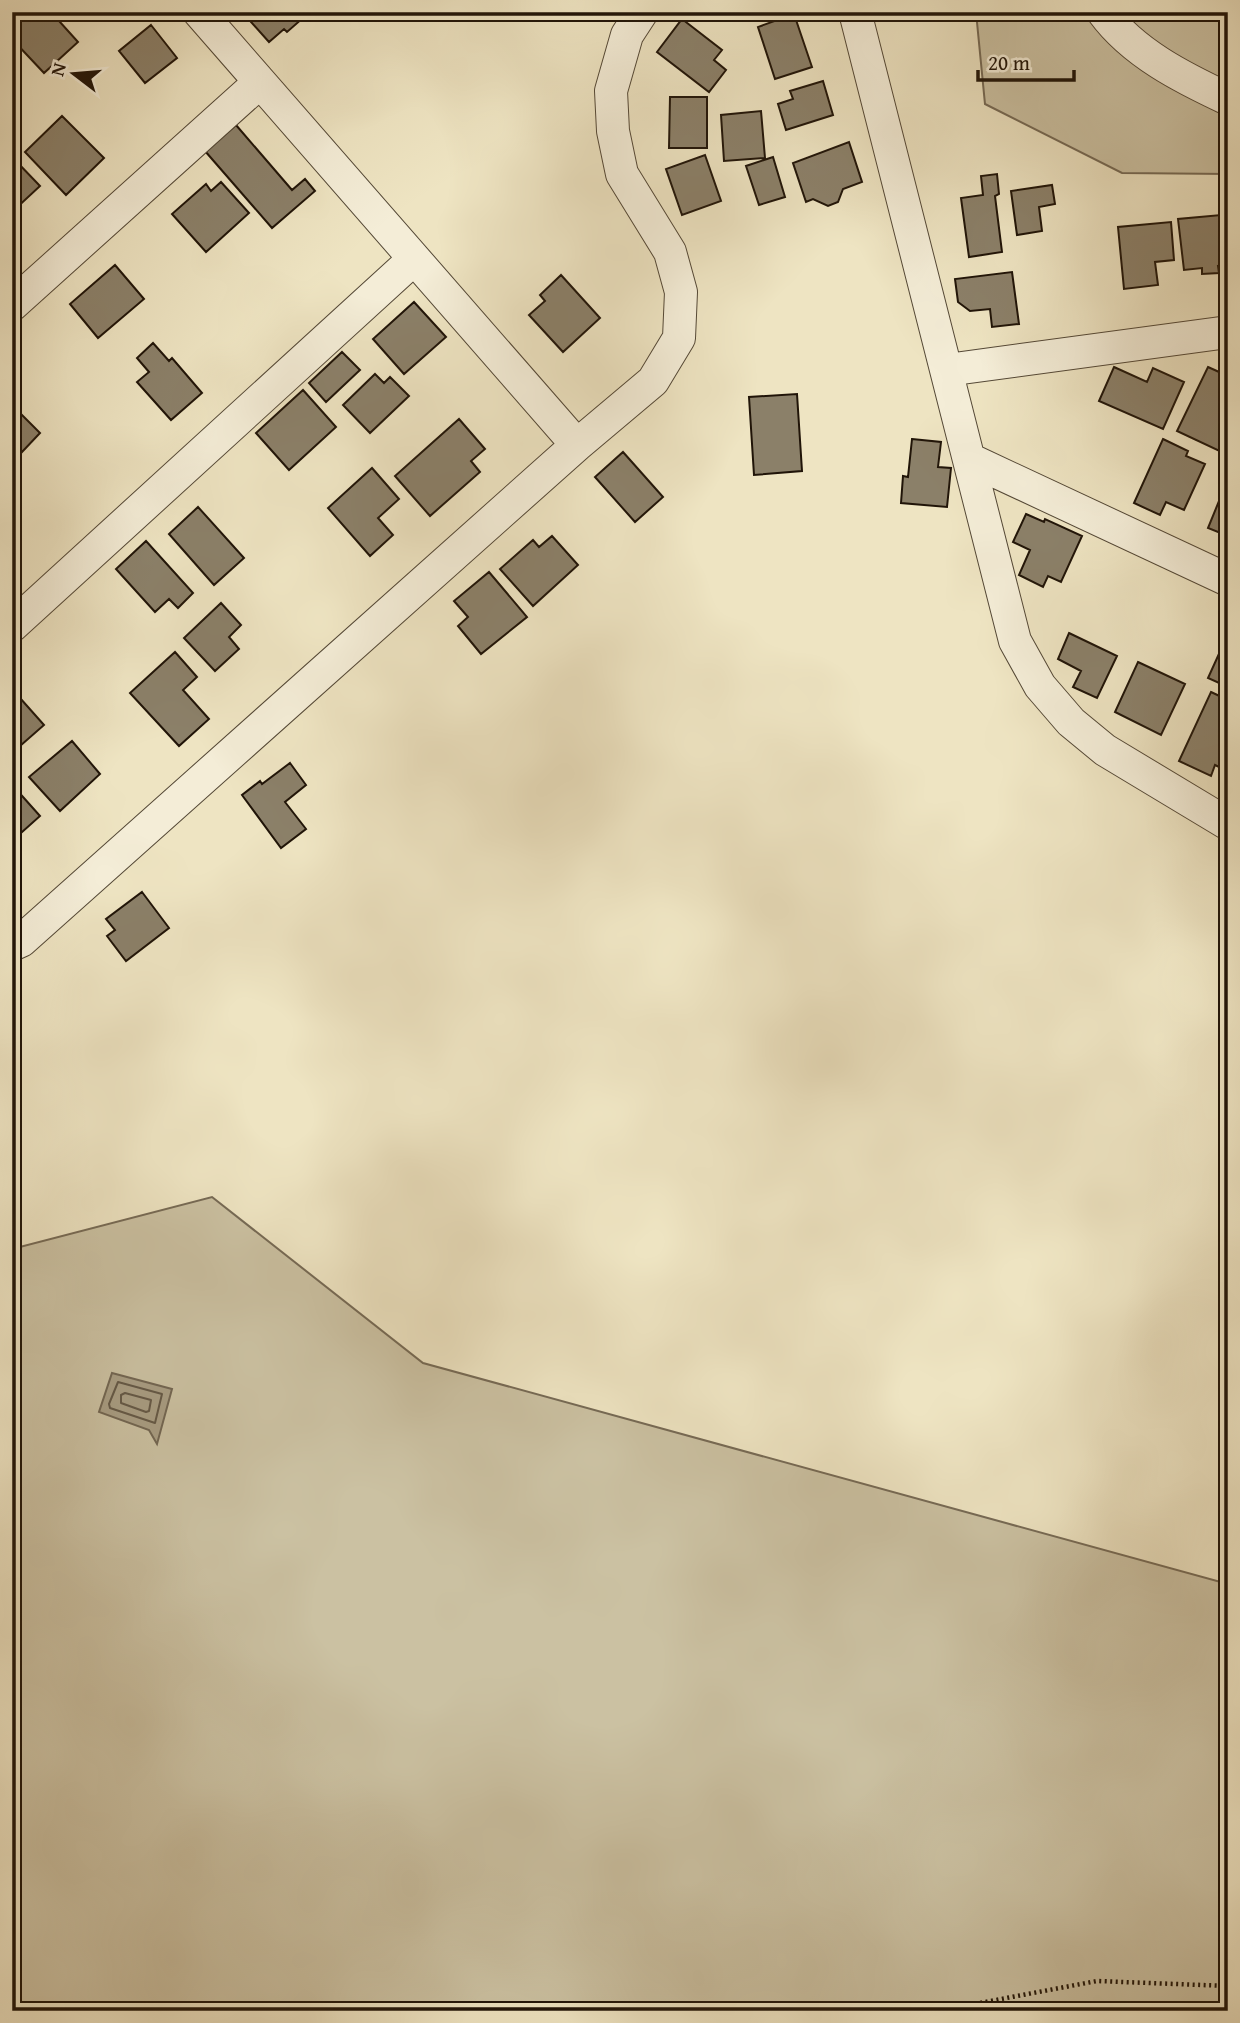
<svg xmlns="http://www.w3.org/2000/svg" width="1240" height="2023" viewBox="0 0 1240 2023" font-family="'Gentium Book Plus',serif">
	<rect width="100%" height="100%" fill="#eee4c2"/>
	<filter id="stains"><feTurbulence type="fractalNoise" baseFrequency=".00286" numOctaves="4"/><feColorMatrix values="0 0 0 0 .2 0 0 0 0 .09 0 0 0 0 .02 0 0 0 .5 -.17"/></filter>
	<radialGradient id="worn" r=".72"><stop offset=".6" stop-color="#630" stop-opacity="0"/><stop offset="1" stop-color="#630" stop-opacity=".3"/></radialGradient>
	<path fill="#cbc1a2" stroke="#766a55" stroke-width="2" d="M976,12H1228V174L1122,173L985,104Z
		M212,1197L423,1363L1228,1584V2011H12V1249Z"/>
	<path fill="#a89d83" stroke="#726652" stroke-width="2" d="M112,1373L172,1389L157,1444L149,1430L99,1412Z"/>
	<g fill="none" stroke-linecap="round" stroke-linejoin="round">
		<path stroke="#645846" stroke-width="2" d="M118,1382L162,1394L155,1423L110,1408L109,1404Z
			M125,1393L151,1400L149,1411L146,1412L121,1403V1395Z"/>
	</g>
	<path fill="#8b8069" stroke="#201408" stroke-width="2" d="M24,12H51L78,42L44,73L12,39V23Z
		M242,12H298L303,18L287,32L284,29L269,42Z
		M794,14L812,67L775,79L758,27Z
		M682,19L722,50L714,60L726,70L709,92L657,52Z
		M151,25L177,58L145,83L119,51Z
		M823,81L833,115L786,130L778,104L793,99L790,91Z
		M670,97H707V148H669Z
		M761,111L765,158L724,161L721,115Z
		M62,116L104,158L66,195L25,152Z
		M236,125L292,190L305,179L315,191L272,228L205,151Z
		M849,142L862,182L843,189L838,202L828,206L813,199L806,202L793,163Z
		M705,155L721,201L682,215L666,169Z
		M773,157L785,197L759,205L746,166Z
		M15,160L40,186L12,212V163Z
		M997,174L999,194L995,196L1002,252L969,257L961,198L983,195L981,176Z
		M221,182L249,213L206,252L172,214L206,184L211,191Z
		M1052,185L1055,204L1039,207L1042,231L1017,235L1011,191Z
		M1221,215L1222,227H1228V265L1218,266L1219,273L1202,274V268L1184,270L1178,219Z
		M1171,222L1174,260L1155,262L1158,285L1124,289L1118,227Z
		M115,265L144,299L98,338L70,304Z
		M1012,272L1019,324L992,327L990,309L970,311L958,302L955,279Z
		M561,275L600,318L563,352L529,315L545,301L540,295Z
		M414,302L446,337L404,374L373,339Z
		M153,343L169,361L172,358L202,393L171,420L137,382L149,372L137,358Z
		M342,352L360,370L326,402L309,383Z
		M1114,367L1147,382L1153,368L1184,382L1163,429L1099,401Z
		M1208,367L1228,376V455L1177,431Z
		M375,374L384,383L390,377L409,396L370,433L343,405Z
		M303,390L336,427L289,470L256,433Z
		M797,394L802,471L754,475L749,397Z
		M12,405L40,433L22,452L12,442Z
		M459,419L485,449L471,461L480,472L430,516L395,476Z
		M912,439L941,442L938,467L951,468L947,507L901,503L903,476L908,477Z
		M1163,439L1188,451L1186,456L1205,464L1184,510L1166,502L1160,515L1134,503Z
		M623,452L663,497L635,522L595,477Z
		M372,468L399,499L378,518L393,535L370,556L328,508Z
		M1228,479V536L1208,528Z
		M198,507L244,558L214,585L169,534Z
		M1026,514L1044,522L1045,519L1082,536L1061,582L1048,576L1043,587L1019,575L1030,550L1013,542Z
		M552,536L578,565L533,606L500,569L533,540L539,547Z
		M146,541L193,593L178,608L169,599L155,612L116,569Z
		M489,572L527,617L481,654L458,626L468,617L454,601Z
		M221,603L241,625L229,637L239,649L215,671L184,638Z
		M1069,633L1117,656L1097,698L1073,687L1081,671L1058,659Z
		M1228,634V687L1208,678Z
		M175,652L197,677L183,690L209,719L179,746L130,693Z
		M1138,662L1185,684L1161,735L1115,712Z
		M12,689L44,725L12,753Z
		M1211,692L1228,700V759L1223,769L1215,765L1211,776L1179,761Z
		M72,741L100,774L60,811L29,777Z
		M290,763L306,785L285,802L306,829L281,848L242,795L260,781L262,784Z
		M15,788L40,816L12,841V791Z
		M142,892L169,928L126,961L107,936L115,930L106,919Z"/>
	<g fill="none" stroke-linecap="round" stroke-linejoin="round">
		<defs>
			<path id="minor" d="M199,12L577,445
				M855,12L1015,641L1040,686L1071,722L1105,750L1228,824
				M1103,12C1133,53 1183,78 1228,99
				M12,305L260,82
				M947,370L1228,332
				M969,459L1228,580
				M12,626L414,259
				M12,945L21,941L577,445L653,381L679,338L681,292L670,252L622,174L613,131L611,91L627,35L642,12"/>
		</defs>
		<use href="#minor" stroke="#544836" stroke-width="34"/>
		<path stroke="#201408" stroke-width="4.5" stroke-dasharray="2 3.5" stroke-linecap="butt" d="M937,2011L1097,1981L1228,1986"/>
		<use href="#minor" stroke="#f4edd7" stroke-width="32"/>
	</g>
	<rect width="1240" height="2023" fill="none" stroke="#eee4c2" stroke-width="42"/>
	<rect x="14" y="14" width="1212" height="1995" fill="none" stroke="#201408" stroke-width="3.5"/>
	<rect x="21" y="21" width="1198" height="1981" fill="none" stroke="#201408" stroke-width="2"/>
	<g transform="translate(74 74) rotate(286)" stroke="#f4edd7" stroke-width="5" paint-order="stroke">
	<path d="M0-5L12 26L0 18L-12 26Z" fill="#201408"/>
	<text y="-10" font-size="19" font-weight="bold" text-anchor="middle" fill="#201408">N</text>
	</g>
	<path d="M978 70v10h96v-10" fill="none" stroke="#201408" stroke-width="3.5"/>
	<text x="988" y="70" font-size="21" fill="#201408" stroke="#f4edd7" stroke-width="5" paint-order="stroke">20 m</text>
	<rect width="100%" height="100%" filter="url(#stains)"/>
	<rect width="100%" height="100%" fill="url(#worn)"/>
</svg>
